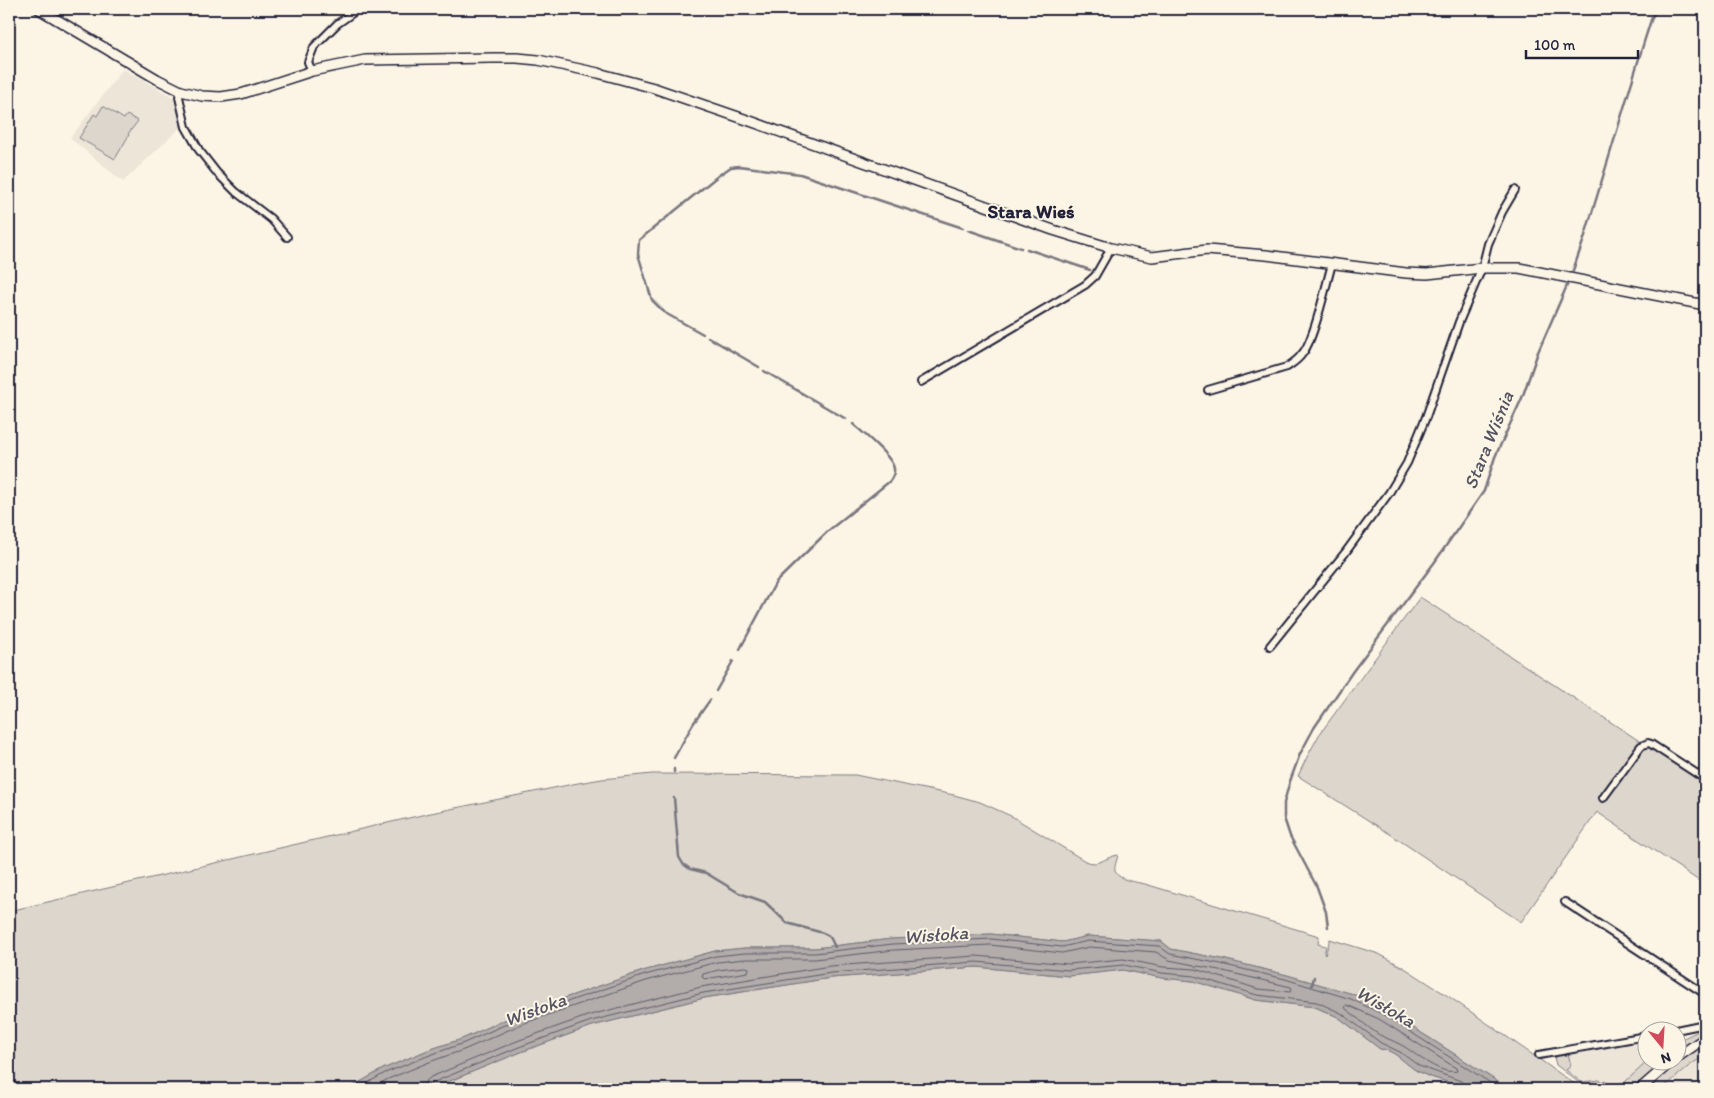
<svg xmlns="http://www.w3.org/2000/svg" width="1714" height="1098" viewBox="0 0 1714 1098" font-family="Itim,sans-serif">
	<rect width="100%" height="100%" fill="#fcf5e5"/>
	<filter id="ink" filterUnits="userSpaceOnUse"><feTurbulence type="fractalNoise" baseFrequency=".02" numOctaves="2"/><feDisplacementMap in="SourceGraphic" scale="10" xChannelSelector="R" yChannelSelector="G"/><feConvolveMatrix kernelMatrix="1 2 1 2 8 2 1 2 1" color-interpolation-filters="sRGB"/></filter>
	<g filter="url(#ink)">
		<path fill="#ece5d8" d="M123,69L175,98L182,126L123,182L70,138Z
			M1646,1039V1060L1651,1061L1619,1089H1605L1599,1080L1581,1082L1565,1070L1560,1055Z
			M1705,1055V1089H1662L1689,1066Z"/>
		<path fill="#dcd6cc" stroke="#7f7c84" d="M103,106L124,119L127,115L138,121L128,134L129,135L115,159L79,138L94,114L97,116Z
			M1420,597L1705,784V885L1597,812L1521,922L1390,834L1298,776L1307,757L1319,735Z
			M652,774L855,775L954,795L980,802L1013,817L1085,861C1100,867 1104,857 1118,855C1117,860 1114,867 1115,871C1119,881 1137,882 1145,884L1319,936L1318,944L1326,946L1324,954L1325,955L1330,939L1379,954L1403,967L1448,996L1582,1089H1509L1428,1037L1353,994L1287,975L1222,959L1171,949L1161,941L1088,936L1063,942L991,934L892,939L815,948H745L715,951L643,971L518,1014L462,1039L428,1050L383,1069L348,1089H9V911L426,814L578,783L602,779Z
			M977,967L1069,976L1123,970L1162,978L1193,981L1256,1000L1315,1007L1338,1017L1380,1049C1394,1049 1405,1064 1417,1071C1430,1078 1445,1081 1459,1085L1462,1089H430L521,1052L592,1026L704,998L831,978Z
			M1705,1028V1032L1677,1051V1041Z
			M1646,1039L1568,1053L1571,1066L1566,1070L1581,1082L1600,1080L1601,1082L1605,1080L1611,1086L1625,1082L1648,1061H1664L1631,1089H1587L1556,1065L1554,1057L1556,1054Z
			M1705,1045V1055L1689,1066L1662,1089H1648L1681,1060Z"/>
		<path fill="#b2adab" stroke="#78757e" d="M991,934L1063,942L1088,936L1161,941L1171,949L1222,959L1287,975L1353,994L1384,1009L1509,1089H1462L1459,1085C1445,1081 1430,1078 1417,1071C1405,1064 1394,1049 1380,1049L1338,1017L1315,1007L1256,1000L1193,981L1162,978L1123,970L1069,976L977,967L831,978L704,998L592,1026L521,1052L430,1089H348L383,1069L428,1050L462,1039L518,1014L643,971L715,951L745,948H815L892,939Z"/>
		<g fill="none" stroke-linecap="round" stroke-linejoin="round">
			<path stroke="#5c5a68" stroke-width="1" d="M746,967L749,968L748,972L705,979L702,977L703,974L719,970Z
				M1347,1005L1379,1019L1456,1068L1457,1071C1441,1075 1418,1056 1405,1047C1398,1043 1391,1040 1384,1037C1373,1033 1356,1016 1346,1009L1345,1007Z
				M357,1089L385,1073L430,1055L464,1043L520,1018L645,975L716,956L745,953H815L893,944L991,939L1062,947L1088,941L1159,946L1170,954L1221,964L1285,979L1351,999L1382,1014L1500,1089
				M370,1089L388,1079L432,1061L466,1049L522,1024L646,981L717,962L745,959H815L894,950L990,945L1062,953L1089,947L1156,952L1169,960L1194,965L1196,967L1198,966L1219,970L1291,987L1292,990L1290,992L1258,989L1195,969L1163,967L1123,959L1069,964L976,956L830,966L701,987L590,1015L517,1041L431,1077L425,1082L424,1089
				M430,1089V1085L434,1082L519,1047L591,1021L703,993L831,973L976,962L1069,970L1124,965L1162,973L1194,976L1257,995L1317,1002L1341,1013L1381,1043L1400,1052L1419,1066L1461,1081L1465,1085L1466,1089"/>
			<path stroke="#78757e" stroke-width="2.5" d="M968,230L1021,248
				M1027,249L1090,270
				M1571,276L1584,239L1644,42L1652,17L1657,9
				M703,334L665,313L652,300L638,254L639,240L719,175L731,167L739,166L800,174L963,228
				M708,337L759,367
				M764,371L846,419
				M740,649L776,582L828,531L890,481C892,477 895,474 894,469C894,458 862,432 853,424
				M716,691L733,661
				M674,758L693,724L710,700
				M674,769V772
				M674,798L679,857L683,864L690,869L706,873L739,893L765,902L787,923L823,933L830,937L835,947
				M1328,927L1326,912L1317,887L1290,836L1284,818V803L1289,784L1300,754L1314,728L1353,671L1434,563L1484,491L1495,457L1522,398L1538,352L1569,281
				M1312,985L1314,977"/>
			<defs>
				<path id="minor" d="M312,71L308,62L314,47L337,24L358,9
					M181,91L179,97L186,127L199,150L217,173L236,192L271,219L287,237
					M921,382L1085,285L1095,276L1111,248
					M1208,390L1287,367C1293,363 1298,360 1302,354C1314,341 1326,284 1332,264
					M1270,646L1345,553L1389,493L1407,463L1426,417L1459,322L1482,268L1488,244L1502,212L1515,190
					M1603,798L1641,746L1648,743L1651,744L1705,779
					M1565,902L1705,994
					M1676,1030L1705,1024
					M1539,1055L1646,1036"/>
				<path id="tertiary" d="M39,9L157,79L181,91L202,96L221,97L241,94L312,71L365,60L493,58H517L538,60L598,73L654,88L750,121L1053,230L1111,248L1152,257L1207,250L1266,255L1406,273L1427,274L1482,268H1519L1705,305
					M1676,1058L1705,1038
					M1640,1089L1673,1060"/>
			</defs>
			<use href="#minor" stroke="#22223b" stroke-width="10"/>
			<use href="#tertiary" stroke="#22223b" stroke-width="12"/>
			<use href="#minor" stroke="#fcf5e5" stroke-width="6"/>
			<use href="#tertiary" stroke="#fcf5e5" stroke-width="9"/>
		</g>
	</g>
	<g text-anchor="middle" stroke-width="4" stroke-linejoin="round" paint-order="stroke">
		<g font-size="19" font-weight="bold" fill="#22223b" stroke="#fcf5e5">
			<text x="1031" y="218">Stara Wieś</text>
		</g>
		<g font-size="19" font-style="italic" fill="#545362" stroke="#fcf5e5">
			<text transform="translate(1488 440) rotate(-68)" y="7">Stara Wiśnia</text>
			<text transform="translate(936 934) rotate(-4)" y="7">Wisłoka</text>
			<text transform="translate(1386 1006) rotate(30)" y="7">Wisłoka</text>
			<text transform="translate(535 1009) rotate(-20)" y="7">Wisłoka</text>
		</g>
	</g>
	<rect width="1714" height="1098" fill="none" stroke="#fcf5e5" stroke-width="30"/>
	<rect x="15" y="15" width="1684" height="1068" fill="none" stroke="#22223b" stroke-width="2" filter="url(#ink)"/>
	<g transform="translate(1662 1046) rotate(162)"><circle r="24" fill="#fcf5e5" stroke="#a5a1a1"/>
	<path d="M0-4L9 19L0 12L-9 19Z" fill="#d1495b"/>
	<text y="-8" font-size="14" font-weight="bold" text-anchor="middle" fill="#22223b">N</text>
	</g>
	<path d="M1526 50v8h112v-8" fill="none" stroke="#22223b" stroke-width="2.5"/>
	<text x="1534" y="50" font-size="15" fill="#22223b" stroke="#fcf5e5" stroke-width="4" paint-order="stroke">100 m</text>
</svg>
